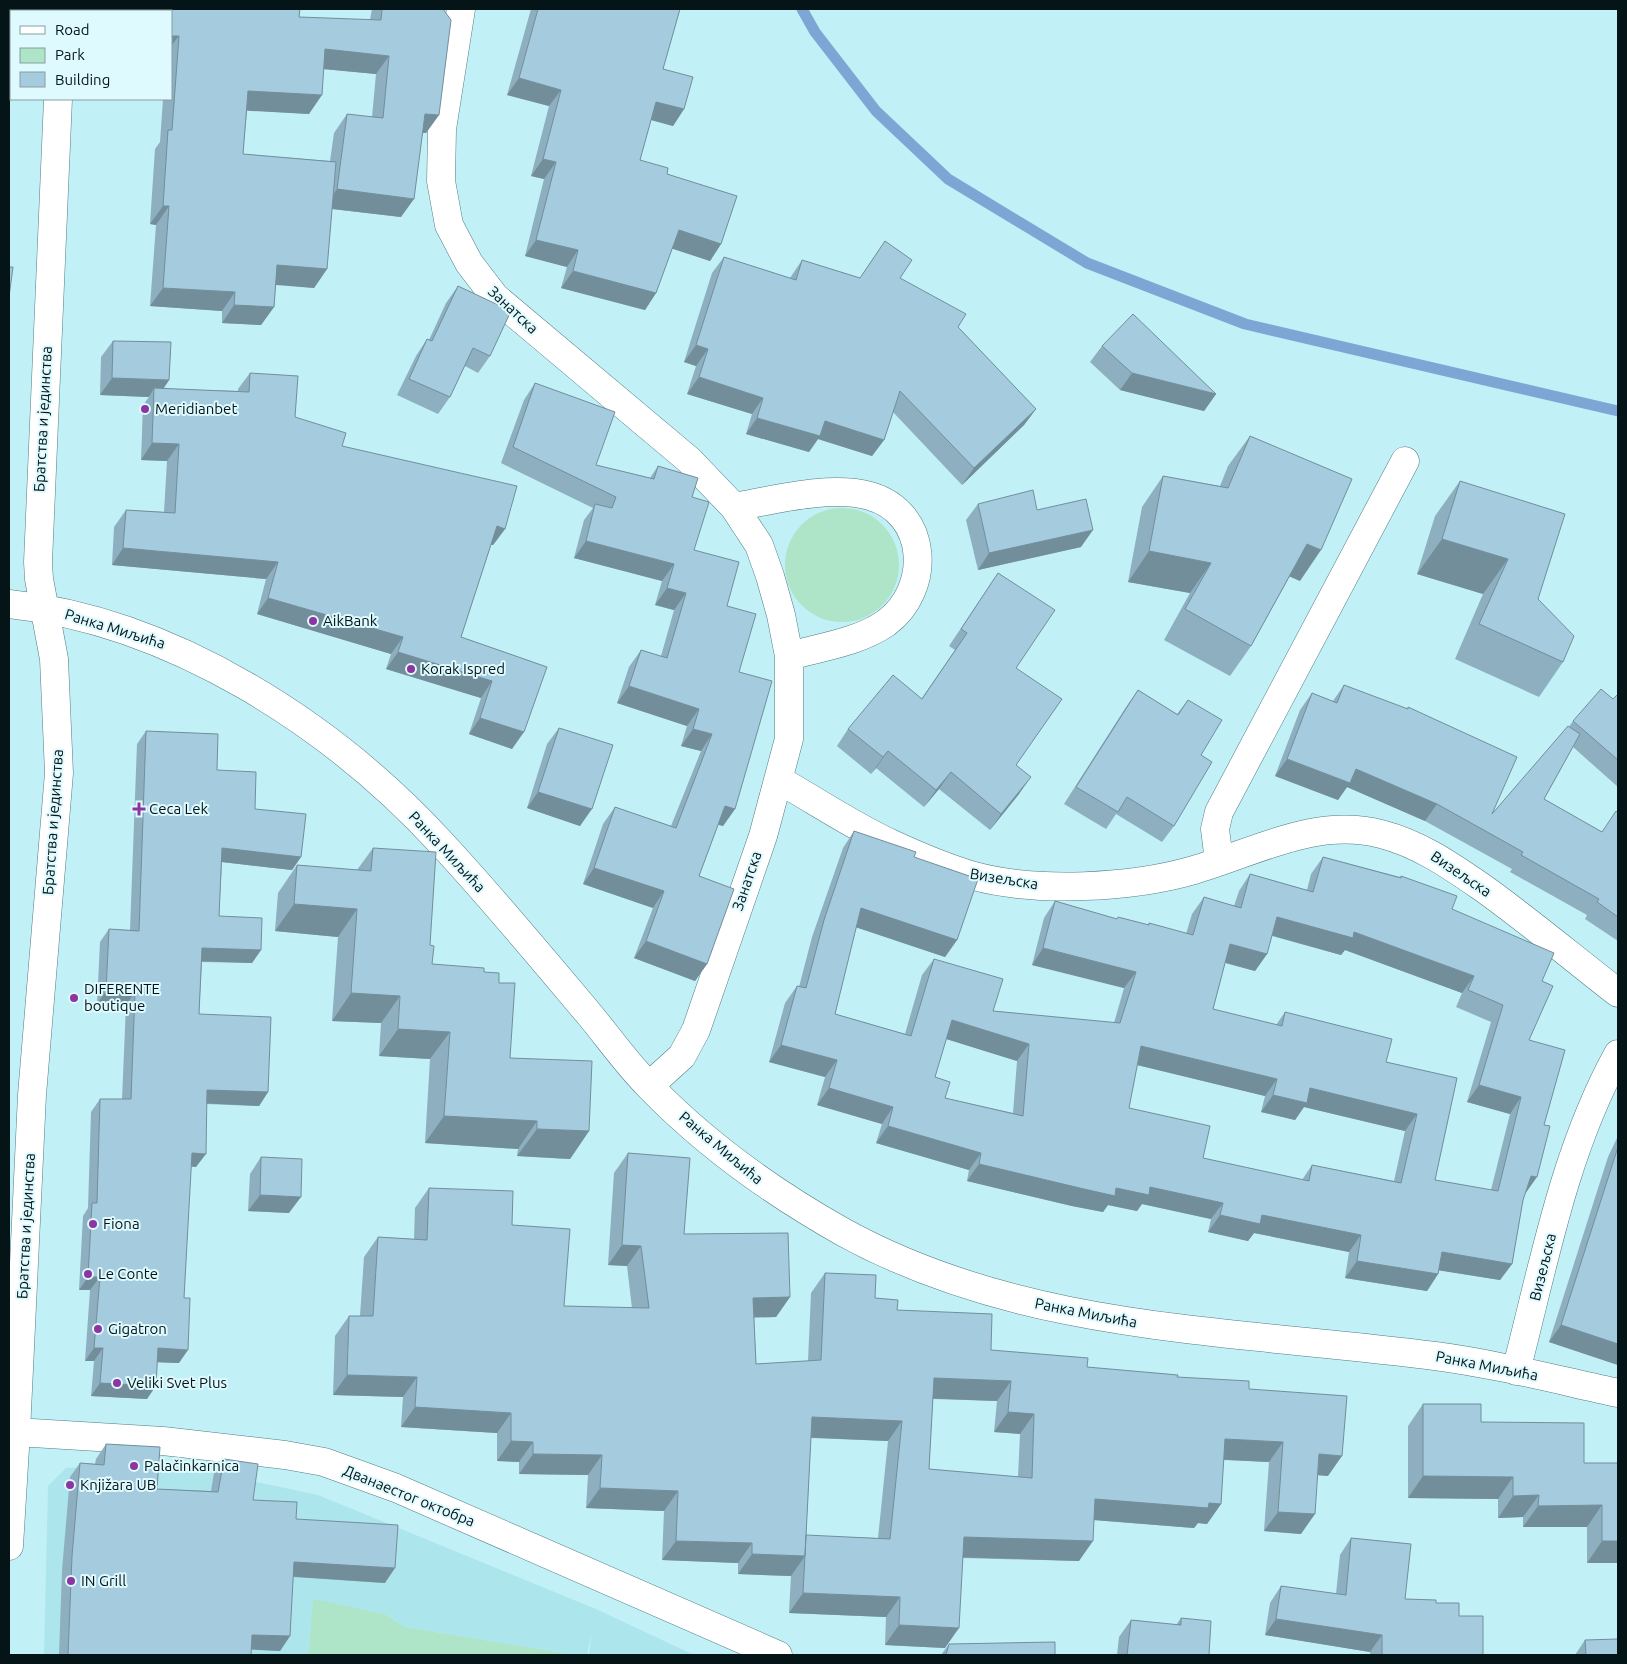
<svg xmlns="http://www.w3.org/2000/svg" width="1627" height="1664" viewBox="0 0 1627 1664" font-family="Ubuntu,sans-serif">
	<rect width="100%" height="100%" fill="#c1f0f7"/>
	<path fill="#ade5ed" d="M176,1465L318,1495L596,1609L694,1655H589L592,1632L587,1655H576L405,1627L385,1614L313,1600L308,1655H44L48,1486L66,1468Z"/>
	<path fill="#aee5c8" d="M785 565a57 57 0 1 1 114 0a57 57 0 1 1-114 0Z
		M313,1599L385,1614L405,1627L576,1655H308Z"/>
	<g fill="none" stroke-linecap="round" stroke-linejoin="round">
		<path stroke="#7da6d5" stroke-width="11" d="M802,9L815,32L876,111L948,179L1087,263L1245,324L1618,411"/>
		<defs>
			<path id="minor" d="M461,9L442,129L441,181L449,225L469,263L495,297L689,460L734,507L759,545L770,576L781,615L789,656V739L763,836L696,1030L682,1056L649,1086
				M61,11V9
				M9,66L11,67
				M734,507C774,500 830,485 870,496C929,513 932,589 886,623C859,642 821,647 789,656
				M9,604C172,621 333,725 442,844C493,899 541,957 589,1014C609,1038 627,1064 649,1086C706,1145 772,1192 843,1232C1024,1332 1235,1330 1435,1356C1496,1364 1558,1380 1618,1393
				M779,780C816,801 853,826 892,844C918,856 946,868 974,876C1037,893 1132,888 1194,870C1256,852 1315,817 1381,834C1420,844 1451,866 1483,888C1529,921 1573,958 1618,993
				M1219,861L1215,829L1219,812L1405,461
				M1516,1371C1544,1263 1564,1152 1618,1054
				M16,1432L163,1441L285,1455L324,1462L396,1488L778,1655
				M9,1546L16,1432L32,1095L59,773L54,659L39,579L38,562L58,99"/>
		</defs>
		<use href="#minor" stroke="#517d83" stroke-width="29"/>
		<use href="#minor" stroke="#fff" stroke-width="28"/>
	</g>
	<path fill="#8dafbf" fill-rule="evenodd" d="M123,9H300L299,17L370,20L372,9H443L439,115L426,133H423L401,217L332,209L327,269L314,288L276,284L274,307L261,325L222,323V311L150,306L156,225L150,224L155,149L160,142L163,99H171V11H122ZM324,69L376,74L372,117L347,114L334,133L330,161L243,154L247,110L309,114Z
		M531,9H680L663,69L684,109L673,126L651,120L640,160L667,174L721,244L710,261L672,248L656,293L645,310L561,288L567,267L525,256L544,179L531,176L549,106L507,95Z
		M885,241L900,278L958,327L1036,409L1024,425L962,485L893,412L884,440L872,456L818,439L809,452L746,434L752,414L687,394L696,366L684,362L712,273L724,257L790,278L802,260L860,278Z
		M458,286L490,356L478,373L465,366L450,397L438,414L397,395L416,356L427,339L429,340L446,303Z
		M113,341L169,380L163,389L238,391V389L250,373L295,417L342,446L505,529L493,545H491L461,637L547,667L512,749L469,734L481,698L386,669L391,654L257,614L266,579L112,565L114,527L126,510L164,512L167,461L141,460L143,405L149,397L100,395L101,357Z
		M1102,346L1216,394L1204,411L1120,390L1090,362Z
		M535,383L596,465L650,478L658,466L692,497L694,550L727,606L739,672L735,809L723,826L718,825L699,876L707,964L695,981L634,958L653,908L583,884L603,824L615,807L671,826L701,751L681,746L687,726L617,703L629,667L641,650L661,656L674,610L655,605L662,581L574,558L584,520L593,508L501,463L524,400Z
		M1250,436L1300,581L1290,576L1251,646L1230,676L1164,640L1190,593L1128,582L1142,507L1163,476L1220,486L1228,466Z
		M1460,481L1538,599L1563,662L1539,697L1455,659L1483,594L1417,574L1435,516Z
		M978,504L1037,510L1081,547L978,570L966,520Z
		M998,573L1016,668V765L1019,794L990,830L939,789L924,807L876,768L871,774L837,746L848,729L922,698L955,650L949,646Z
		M1344,685L1407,709L1408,707L1492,814L1569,727L1573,721L1613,699L1618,694V787L1573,747L1544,799L1602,832L1618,813V941L1585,919L1587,915L1510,872L1512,869L1425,821L1347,787L1338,800L1275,776L1300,710L1312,693L1333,701Z
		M1138,690L1177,714L1188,700L1201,755L1174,826L1162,842L1116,814L1106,829L1064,804L1126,707Z
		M559,728L580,826L527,808L547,744Z
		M146,731L217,770L301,857L292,870L222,862L219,916L261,950L252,963L202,962L199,1014L268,1092L259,1106L207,1104L196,1167L191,1166L179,1363L157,1362L147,1399L91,1396L94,1361H85L90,1290H79L83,1216L88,1208L91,1112L100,1099H122L126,1005L97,1004L100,942L109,929L130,930L137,744Z
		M854,831L914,857L957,940L945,957L856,927L835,1014L905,1034L922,975L934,959L993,1011L1114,1023L1124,988L1032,965L1044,918L1055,901L1117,919L1148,925L1149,923L1186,934L1192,914L1204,897L1234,906L1239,891L1250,874L1307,890L1311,874L1323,857L1400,877L1401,876L1452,909L1542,981L1529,1040L1525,1194L1523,1200L1512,1264L1500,1280L1439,1270L1438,1274L1427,1291L1345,1278L1349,1252L1254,1233L1248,1241L1208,1232L1211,1219L1142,1204L1137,1211L1108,1205L1103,1212L1072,1206L967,1181L969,1170L876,1143L882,1124L817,1105L825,1077L769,1062L785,1003L797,986L799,987L812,937L843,848ZM1272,936L1341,955L1345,950L1462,993L1456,1007L1491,1022L1467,1102L1510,1114L1491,1190L1435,1180L1457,1078L1386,1062L1285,1012L1276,1025L1213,1009L1225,963L1255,971L1267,954ZM946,1039L1017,1061L1013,1113L945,1098L935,1077ZM1137,1065L1265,1096L1261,1112L1295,1120L1304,1107L1405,1131L1394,1181L1312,1165L1302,1180L1203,1158L1129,1108Z
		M373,848L430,945L432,964L484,972L499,983L510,1058L589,1131L570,1159L517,1156L518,1149L425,1143L430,1059L379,1056L381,1023L332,1021L338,937L275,931L278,893L297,865L357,870Z
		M1618,1136V1365L1549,1342L1608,1157Z
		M628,1153L684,1234L790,1297L776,1317H754L756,1364L808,1361L811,1293L825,1273L897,1310L991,1350L1087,1367L1177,1377L1249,1389L1328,1476L1317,1475L1301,1534L1264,1531L1269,1462L1223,1460L1221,1504L1207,1524L1198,1523L1194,1528L1094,1520L1079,1561L963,1558L945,1648L885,1645L886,1617L789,1613L791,1575V1576L738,1574V1563L662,1560L664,1511L586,1508L588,1475L519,1474V1462L497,1461V1433L401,1427L403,1397L333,1395L335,1336L349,1316H360L364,1257L378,1237L414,1239L415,1208L429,1188L512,1225L564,1306L632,1308L627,1266L608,1265L614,1173ZM933,1399L997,1401L994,1432L1020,1434L1018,1477L929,1469ZM811,1438L888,1441L878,1538L806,1536Z
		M261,1157L289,1213L248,1211L250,1174Z
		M1423,1404L1481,1422L1584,1463H1618V1563H1587V1527H1523V1517L1498,1518V1499L1408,1498V1426Z
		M106,1444L157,1489L211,1491L214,1473L224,1459L253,1500L296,1519L385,1583L293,1577L290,1636L280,1651L251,1649V1655H59L62,1570L70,1477L80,1463L95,1464L96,1459Z
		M1351,1538L1405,1599L1436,1603L1459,1616L1483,1655H1370V1652L1265,1635L1270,1603L1281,1586L1336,1594L1340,1555Z
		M1181,1618L1209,1655H1117L1119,1637L1131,1620L1176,1625Z
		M1585,1640L1618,1655H1575Z
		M949,1644L1055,1655H941Z"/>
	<path fill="#738e9b" d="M171,36H179L171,46Z
		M325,49L389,56L376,74L312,68Z
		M519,78L561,90L549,106L507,95Z
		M248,91L322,95L309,114L235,110Z
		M656,102L684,109L673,126L644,118Z
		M425,114L439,115L426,133L412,132Z
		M543,159L556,162L544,179L531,176Z
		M337,189L414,199L401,217L324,208Z
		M163,206H169L156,225L150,224Z
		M679,230L721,244L710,261L667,247Z
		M536,240L578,250L567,267L525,256Z
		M277,265L327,269L314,288L264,284Z
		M573,271L656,293L645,310L561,288Z
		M163,288L235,292L222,311L150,306Z
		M234,305L274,307L261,325L222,323Z
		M696,345L708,349L696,366L684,362Z
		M1132,373L1216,394L1204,411L1120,390Z
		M699,377L763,398L752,414L687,394Z
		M112,378L169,380L158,397L154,388L149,397L100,395Z
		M1036,409L1024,425L962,485L974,468Z
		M757,418L825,421L884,440L872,456L818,439L809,452L746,434Z
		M152,443L179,444L167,461L141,460Z
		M497,526L505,529L493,545L486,543Z
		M1093,530L1081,547L978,570L989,553Z
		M1442,539L1508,559L1483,594L1417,574Z
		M586,541L674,564L662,581L574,558Z
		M1307,544L1321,550L1300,581L1286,575Z
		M123,548L278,562L266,579L112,565Z
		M1149,551L1211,563L1190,593L1128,582Z
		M667,588L686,593L674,610L655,605Z
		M268,598L403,637L391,654L257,614Z
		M398,652L492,681L481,698L386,669Z
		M629,686L699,709L687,726L617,703Z
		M480,718L524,732L512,749L469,734Z
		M693,729L712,734L701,751L681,746Z
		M888,751L876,768L871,774L883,757Z
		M1287,759L1356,769L1437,804L1425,821L1347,787L1338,800L1275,776Z
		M951,772L939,789L924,807L936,790Z
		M1031,777L1019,794L990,830L1001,814Z
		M538,792L592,809L580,826L527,808Z
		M725,806L735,809L723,826L714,823Z
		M222,848L301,857L292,870L213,861Z
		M594,868L664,891L653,908L583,884Z
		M294,904L357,909L338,937L275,931Z
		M861,908L957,940L945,957L849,925Z
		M1277,917L1354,932L1474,976L1462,993L1345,950L1341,955L1266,934Z
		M646,941L707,964L695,981L634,958Z
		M1230,944L1267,954L1255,971L1219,961Z
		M202,948L261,950L252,963L193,961Z
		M1043,948L1136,972L1124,988L1032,965Z
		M106,991L135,992L126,1005L97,1004Z
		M351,993L400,996L381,1023L332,1021Z
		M952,1020L1029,1044L1017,1061L940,1037Z
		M398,1029L450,1032L430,1059L379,1056Z
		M781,1045L837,1060L825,1077L769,1062Z
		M1141,1046L1277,1079L1265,1096L1129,1063Z
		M1479,1085L1521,1097L1510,1114L1467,1102Z
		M829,1088L893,1107L882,1124L817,1105Z
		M1310,1088L1417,1114L1405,1131L1304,1107L1295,1120L1261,1112L1273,1095Z
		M207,1090L268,1092L259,1106L198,1103Z
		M444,1116L537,1121L518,1149L425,1143Z
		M888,1126L981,1153L969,1170L876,1143Z
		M537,1129L589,1131L570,1159L517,1156Z
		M192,1153L206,1154L196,1167L183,1166Z
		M979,1164L1116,1188L1150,1187L1223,1203L1211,1219L1142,1204L1137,1211L1108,1205L1103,1212L1072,1206L967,1181Z
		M1531,1176L1537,1177L1525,1194Z
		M260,1195L301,1197L289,1213L248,1211Z
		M1220,1215H1262L1361,1235L1349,1252L1254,1233L1248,1241L1208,1232Z
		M622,1245L641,1246L627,1266L608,1265Z
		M1442,1252L1512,1264L1500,1280L1430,1269Z
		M1357,1261L1438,1274L1427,1291L1345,1278Z
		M88,1277H100L90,1290H79Z
		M790,1297L776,1317L739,1318L753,1298Z
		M1561,1325L1618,1344V1365L1549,1342Z
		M94,1348H103L94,1361H85Z
		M158,1348L188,1350L179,1363L149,1362Z
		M347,1375L417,1377L403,1397L333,1395Z
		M934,1378L1011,1381L997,1401L920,1398Z
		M100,1383L156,1386L147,1399L91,1396Z
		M415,1407L511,1413L497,1433L401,1427Z
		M1008,1412L1034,1414L1020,1434L994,1432Z
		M812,1417L902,1421L888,1441L798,1437Z
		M1225,1439L1283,1442L1269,1462L1211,1459Z
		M511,1441L533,1442L519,1462L497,1461Z
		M533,1454L602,1455L588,1475L519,1474Z
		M1319,1454L1342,1456L1328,1476L1305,1474Z
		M1423,1476L1513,1477L1498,1499L1408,1498Z
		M600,1488L678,1491L664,1511L586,1508Z
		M1539,1495L1523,1517L1498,1518L1513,1496Z
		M1095,1499L1209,1503L1221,1504L1207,1524L1198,1523L1194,1528L1081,1519Z
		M1602,1505L1587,1527H1523L1538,1506Z
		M1278,1512L1315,1514L1301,1534L1264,1531Z
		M964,1537L1093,1541L1079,1561L950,1557Z
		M676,1541L752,1543L738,1563L662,1560Z
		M1602,1541H1618V1563H1587Z
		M752,1554L805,1556L791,1576L738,1574Z
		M294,1562L395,1568L385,1583L284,1576Z
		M803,1593L900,1597L886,1617L789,1613Z
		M1276,1619L1382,1635L1370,1652L1265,1635Z
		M899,1625L959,1628L945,1648L885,1645Z
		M252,1635L290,1636L280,1651L242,1649Z"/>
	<path fill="#a4cbde" stroke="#738e9b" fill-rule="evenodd" d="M134,9H300L299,17L381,20L382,9H443L451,20L439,115L425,114L414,199L337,189L347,114L383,118L389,56L325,49L322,95L248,91L243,154L336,162L327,269L277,265L274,307L234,305L235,292L163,288L169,206H163L168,130H172L179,36H171V11H134Z
		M538,9H680L663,69L693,77L684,109L656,102L640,160L668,168L667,174L737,196L721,244L679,230L656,293L573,271L578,250L536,240L556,162L543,159L561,90L519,78Z
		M885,241L912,260L900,278L966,314L958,327L1036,409L974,468L900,391L884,440L825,421L820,436L757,418L763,398L699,377L708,349L696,345L724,257L796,280L802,260L860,278Z
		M9,267H13L9,297Z
		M458,286L511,311L490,356L473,348L450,397L409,379L427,339L432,341Z
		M1133,314L1216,394L1132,373L1102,346Z
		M113,341L171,342L169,380L112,378Z
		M250,373L298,376L295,417L346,433L342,446L517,486L505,529L497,526L461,637L547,667L524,732L480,718L492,681L398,652L403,637L268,598L278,562L123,548L126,510L175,513L179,444L152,443L154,388L249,392Z
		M535,383L615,412L596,465L654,479L658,466L698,478L692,497L709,502L694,550L739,562L727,606L756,614L739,672L772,681L735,809L725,806L699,876L734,889L707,964L646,941L664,891L594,868L615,807L676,828L712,734L693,729L699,709L629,686L641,650L667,658L686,593L667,588L674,564L586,541L595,504L612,508L616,497L513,447Z
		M1250,436L1352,479L1321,550L1307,544L1251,646L1185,609L1211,563L1149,551L1163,476L1228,488Z
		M1460,481L1565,514L1538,599L1574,636L1563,662L1479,624L1508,559L1442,539Z
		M1033,490L1037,510L1086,499L1093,530L989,553L978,504Z
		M998,573L1055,610L1016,668L1062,699L1016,765L1031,777L1001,814L951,772L936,790L888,751L883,757L848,729L893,675L922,699L967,633L961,629Z
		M1344,685L1408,709V707L1517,757L1492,814L1568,726L1580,734L1544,799L1602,832L1616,811L1618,813V917L1597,902L1599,899L1521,855L1523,852L1437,804L1356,769L1350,783L1287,759L1312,693L1337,703Z
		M1601,689L1613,699L1618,694V760L1573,721Z
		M1138,690L1178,715L1188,700L1222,720L1201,755L1212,762L1174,826L1127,797L1118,812L1076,787Z
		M559,728L613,745L592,809L538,792Z
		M146,731L218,734L217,770L256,772L255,809L306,814L301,857L222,848L219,916L262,918L261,950L202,948L199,1014L271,1017L268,1092L207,1090L206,1154L192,1153L184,1298H190L188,1350L158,1348L156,1386L100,1383L103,1348H94L100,1277H88L92,1203H97L100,1099H131L135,992L106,991L109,929L139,931Z
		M854,831L916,852L914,857L978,879L957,940L861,908L835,1014L911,1036L934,959L1003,979L993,1011L1120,1023L1136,972L1043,948L1055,901L1117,919L1118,917L1149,925V923L1193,935L1204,897L1241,908L1250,874L1313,892L1323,857L1401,878V876L1457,896L1452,909L1554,953L1542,981L1553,986L1529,1040L1565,1050L1544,1125L1550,1126L1537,1177L1531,1176L1523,1200L1512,1264L1442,1252L1438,1274L1357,1261L1361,1235L1262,1215L1260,1224L1220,1215L1223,1203L1150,1187L1149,1195L1116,1188L1115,1196L1084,1189L979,1164L981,1153L888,1126L893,1107L829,1088L837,1060L781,1045L797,986L806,988L824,920ZM1277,917L1353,938L1354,932L1474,976L1468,990L1503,1005L1479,1085L1521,1097L1498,1191L1435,1180L1457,1078L1386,1062L1392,1039L1285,1012L1282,1026L1213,1009L1230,944L1267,954ZM952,1020L1029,1044L1023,1116L945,1098L950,1082L935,1077ZM1141,1046L1277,1079L1273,1095L1307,1103L1310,1088L1417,1114L1401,1183L1312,1165L1309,1181L1203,1158L1210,1126L1129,1108Z
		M373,848L436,852L430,945L434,946L432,964L484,968V972L499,973V983H515L510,1058L592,1061L589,1131L537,1129V1121L444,1116L450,1032L398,1029L400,996L351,993L357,909L294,904L297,865L371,871Z
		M1618,1147V1344L1561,1325Z
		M628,1153L690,1158L684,1234L788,1233L790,1297L753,1298L756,1364L821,1360L825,1273L876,1275L875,1298L898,1300L897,1310L992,1314L991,1350L1088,1358L1087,1367L1178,1375L1177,1377L1249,1381V1389L1347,1396L1342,1456L1319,1454L1315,1514L1278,1512L1283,1442L1225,1439L1221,1504L1209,1503L1208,1508L1095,1499L1093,1541L964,1537L959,1628L899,1625L900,1597L803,1593L806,1535L890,1539L902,1421L812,1417L805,1556L752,1554V1543L676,1541L678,1491L600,1488L602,1455L533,1454V1442L511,1441V1413L415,1407L417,1377L347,1375L349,1316H373L378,1237L427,1240L429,1188L513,1191L512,1225L570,1229L564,1306L649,1308L641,1246L622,1245ZM934,1378L1011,1381L1008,1412L1034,1414L1032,1478L929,1469Z
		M261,1157L302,1159L301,1197L260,1195Z
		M1423,1404H1481V1422L1584,1423V1463H1618V1541H1602V1505L1538,1506L1539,1495L1513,1496V1477L1423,1476Z
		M106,1444L160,1447L157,1489L218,1492L224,1459L258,1464L253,1500L297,1502L296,1519L398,1525L395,1568L294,1562L290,1636L252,1635L251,1655H68L72,1556L80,1463L104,1465Z
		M1351,1538L1411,1544L1405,1599L1436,1600V1603H1459V1616H1483V1655H1382V1635L1276,1619L1281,1586L1346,1595Z
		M1181,1618L1211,1621L1209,1655H1127L1131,1620L1181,1625Z
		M1618,1639V1655H1586L1585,1640Z
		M1055,1642V1655H946L949,1644Z"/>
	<g fill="#8c34a1" stroke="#defafe" stroke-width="2">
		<circle cx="145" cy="409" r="5"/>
		<circle cx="313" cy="621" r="5"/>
		<circle cx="411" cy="669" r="5"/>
		<path d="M136.5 801.5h5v5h5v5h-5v5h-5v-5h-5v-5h5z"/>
		<circle cx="74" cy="998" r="5"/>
		<circle cx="93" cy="1224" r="5"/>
		<circle cx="88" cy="1274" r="5"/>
		<circle cx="98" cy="1329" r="5"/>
		<circle cx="117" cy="1383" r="5"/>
		<circle cx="134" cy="1466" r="5"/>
		<circle cx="70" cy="1485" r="5"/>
		<circle cx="71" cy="1581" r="5"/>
	</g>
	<g text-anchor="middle" stroke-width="4" stroke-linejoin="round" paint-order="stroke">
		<g font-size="15" fill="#041417" stroke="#defafe">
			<text transform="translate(513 310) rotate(43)" y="5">Занатска</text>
			<text transform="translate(43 419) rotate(-87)" y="5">Братства и јединства</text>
			<text transform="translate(115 629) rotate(17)" y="5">Ранка Миљића</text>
			<text transform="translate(53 822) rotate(-86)" y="5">Братства и јединства</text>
			<text transform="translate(447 852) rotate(47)" y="5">Ранка Миљића</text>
			<text transform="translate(1461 874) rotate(34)" y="5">Визељска</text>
			<text transform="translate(1004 879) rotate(9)" y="5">Визељска</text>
			<text transform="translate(747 881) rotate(-71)" y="5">Занатска</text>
			<text transform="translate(721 1148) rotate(40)" y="5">Ранка Миљића</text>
			<text transform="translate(26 1226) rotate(-87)" y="5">Братства и јединства</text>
			<text transform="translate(1543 1267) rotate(-76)" y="5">Визељска</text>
			<text transform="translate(1086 1313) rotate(11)" y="5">Ранка Миљића</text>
			<text transform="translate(1487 1366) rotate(11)" y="5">Ранка Миљића</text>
			<text transform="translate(409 1496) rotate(22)" y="5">Дванаестог октобра</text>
		</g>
		<g font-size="15" fill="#041417" stroke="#defafe" text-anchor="start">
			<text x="155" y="414">Meridianbet</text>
			<text x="323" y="626">AikBank</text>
			<text x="421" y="674">Korak Ispred</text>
			<text x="149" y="814">Ceca Lek</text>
			<text x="84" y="994">DIFERENTE<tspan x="84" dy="17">boutique</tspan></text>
			<text x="103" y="1229">Fiona</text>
			<text x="98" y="1279">Le Conte</text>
			<text x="108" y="1334">Gigatron</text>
			<text x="127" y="1388">Veliki Svet Plus</text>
			<text x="144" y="1471">Palačinkarnica</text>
			<text x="80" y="1490">Knjižara UB</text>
			<text x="81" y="1586">IN Grill</text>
		</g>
	</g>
	<rect width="1627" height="1664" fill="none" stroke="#041417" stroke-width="20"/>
	<rect x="10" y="10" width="162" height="90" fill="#defafe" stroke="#879ea2"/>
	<rect x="20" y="26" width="25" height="8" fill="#ffffff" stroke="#879ea2"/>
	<text x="55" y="35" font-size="15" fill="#041417">Road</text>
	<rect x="20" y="48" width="25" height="15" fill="#aee5c8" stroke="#879ea2"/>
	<text x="55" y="60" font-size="15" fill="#041417">Park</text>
	<rect x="20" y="72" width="25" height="15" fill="#a4cbde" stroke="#879ea2"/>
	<text x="55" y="85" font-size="15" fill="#041417">Building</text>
</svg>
